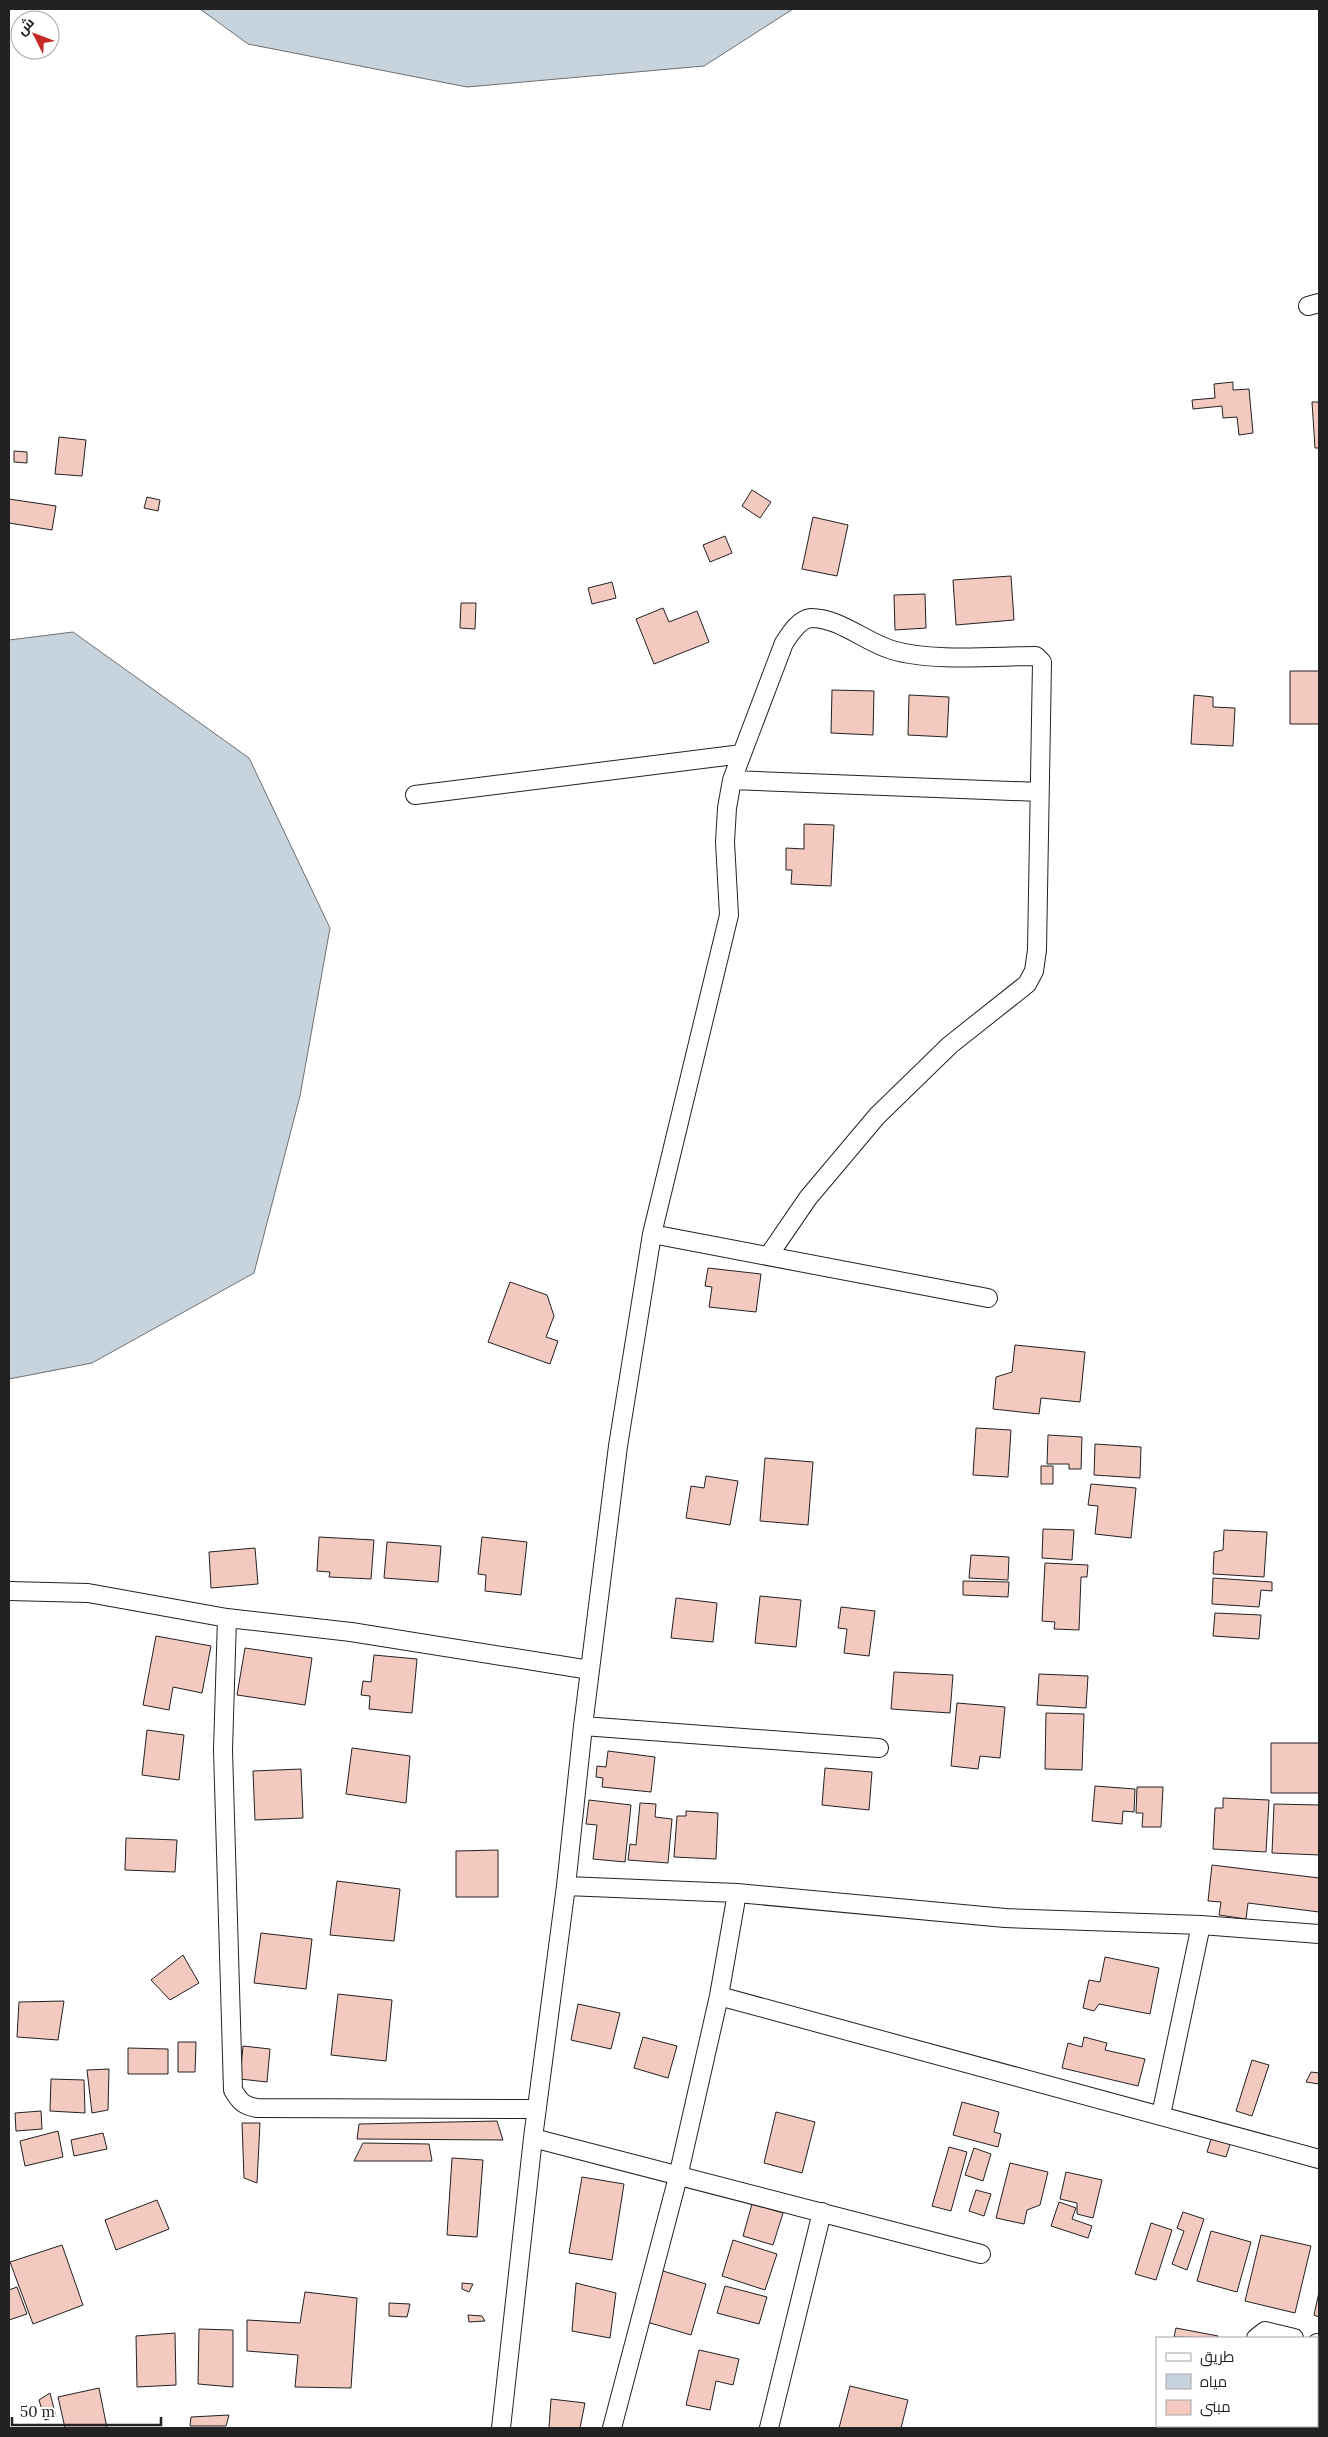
<svg xmlns="http://www.w3.org/2000/svg" width="1328" height="2437" viewBox="0 0 1328 2437" font-family="Lora,Cairo,serif">
	<rect width="100%" height="100%" fill="#fff"/>
	<path fill="#c7d3dd" stroke="#6f6f6f" d="M200,9H793L704,66L467,87L248,44Z
		M73,632L249,758L330,928L300,1096L254,1273L92,1363L9,1379V640Z"/>
	<path fill="#f3c9c0" stroke="#222" d="M1233,382V390L1249,389L1253,433L1239,435L1237,417L1223,418L1222,406L1193,409L1192,400L1215,398L1214,384Z
		M1312,402H1319V448H1315Z
		M59,437L86,440L82,476L55,474Z
		M14,451L27,452V463L14,462Z
		M752,490L771,502L760,518L742,506Z
		M147,497L160,500L158,511L144,508Z
		M9,499L56,506L52,530L9,523Z
		M813,517L848,525L837,576L802,569Z
		M725,536L732,553L710,562L703,545Z
		M1011,576L1014,620L956,625L953,580Z
		M612,582L616,598L592,604L588,588Z
		M925,594L926,628L895,630L894,595Z
		M461,603H476L475,629L460,628Z
		M663,608L669,622L697,611L709,642L654,664L636,619Z
		M1290,671H1319V724H1290Z
		M832,690L874,691L873,735L831,733Z
		M909,695L949,697L947,737L908,735Z
		M1194,695L1213,697V707L1235,708L1233,746L1191,744Z
		M804,824L834,825L831,886L791,884L792,870H786V848L804,849Z
		M708,1268L761,1274L756,1312L709,1307L712,1287L705,1286Z
		M510,1282L547,1295L554,1316L546,1337L558,1341L550,1364L488,1342Z
		M1015,1345L1085,1352L1080,1402L1041,1398L1039,1414L993,1409L996,1377L1012,1372Z
		M976,1428L1011,1430L1008,1477L973,1475Z
		M1048,1435L1082,1437L1081,1469H1069V1464H1047Z
		M1095,1444L1141,1447L1140,1478L1094,1475Z
		M765,1458L813,1462L808,1525L760,1521Z
		M1041,1466H1053V1484H1041Z
		M706,1476L738,1481L730,1525L686,1518L691,1486L704,1488Z
		M1091,1484L1136,1488L1131,1538L1095,1534L1098,1506L1088,1505Z
		M1043,1529L1074,1530L1072,1560L1042,1558Z
		M1224,1530L1267,1532L1264,1577L1213,1574L1214,1552L1223,1550Z
		M319,1537L374,1540L371,1579L329,1577L330,1572L317,1571Z
		M482,1537L527,1542L521,1595L485,1591L486,1575L478,1574Z
		M387,1542L441,1546L438,1582L384,1578Z
		M255,1548L258,1584L211,1588L209,1552Z
		M971,1555L1009,1557L1008,1580L969,1578Z
		M1045,1563L1088,1565L1087,1577H1081L1079,1630L1054,1629L1055,1622L1042,1621Z
		M1213,1578L1272,1582V1591L1261,1590L1259,1607L1212,1604Z
		M963,1581L1009,1582L1008,1597L963,1595Z
		M760,1596L801,1600L796,1647L755,1643Z
		M676,1598L717,1603L713,1642L671,1638Z
		M841,1607L875,1611L869,1656L844,1653L847,1629L838,1628Z
		M1215,1613L1261,1615L1259,1639L1213,1636Z
		M156,1636L211,1646L202,1693L173,1687L169,1710L143,1705Z
		M245,1648L312,1658L305,1705L237,1695Z
		M374,1655L417,1659L412,1713L369,1709L370,1696L361,1695L363,1681L371,1682Z
		M894,1672L953,1675L950,1713L891,1709Z
		M1039,1674L1088,1676L1086,1708L1037,1705Z
		M957,1703L1005,1707L1000,1758L980,1756L978,1769L951,1766Z
		M1046,1713L1084,1714L1082,1770L1045,1769Z
		M147,1730L184,1735L179,1780L142,1775Z
		M1271,1743H1319V1793H1271Z
		M352,1748L410,1756L406,1803L346,1794Z
		M608,1751L655,1757L651,1792L602,1787L603,1778L596,1777L597,1766L606,1767Z
		M825,1768L872,1772L869,1810L822,1805Z
		M301,1769L303,1818L255,1820L253,1771Z
		M1095,1786L1135,1789L1134,1812L1123,1811L1122,1824L1092,1821Z
		M1137,1787H1163L1161,1827H1142L1143,1813H1136Z
		M1223,1798L1269,1800L1266,1852L1213,1849L1215,1808H1223Z
		M589,1800L631,1805L625,1862L593,1859L597,1825L586,1824Z
		M640,1803L656,1804L655,1817L672,1819L668,1863L628,1860L630,1844L636,1845Z
		M1274,1804L1319,1805V1855L1272,1853Z
		M686,1811L718,1813L716,1859L674,1857L677,1816H686Z
		M126,1838L177,1840L175,1872L125,1870Z
		M498,1850V1897H456V1851Z
		M1212,1865L1319,1878V1912L1248,1903L1246,1919L1219,1915L1221,1902L1208,1901Z
		M337,1881L400,1889L394,1941L330,1935Z
		M261,1933L312,1939L306,1989L254,1983Z
		M183,1955L199,1983L170,2000L151,1980Z
		M1105,1957L1159,1968L1150,2014L1099,2004L1094,2011L1083,2008L1089,1980L1100,1982Z
		M338,1994L392,2000L386,2061L331,2055Z
		M64,2001L58,2040L17,2037L19,2002Z
		M578,2004L620,2013L611,2049L571,2040Z
		M643,2037L677,2046L668,2078L634,2068Z
		M1084,2037L1107,2043L1105,2050L1145,2059L1138,2086L1062,2068L1068,2043L1082,2047Z
		M178,2042H196L195,2072H178Z
		M243,2046L270,2049L267,2082L240,2079Z
		M128,2048L168,2049V2074H128Z
		M1252,2060L1269,2065L1252,2116L1236,2111Z
		M109,2069L108,2110L92,2113L87,2070Z
		M1311,2072L1319,2073V2084L1306,2082Z
		M51,2079L84,2080L85,2113L50,2111Z
		M962,2102L999,2112L994,2132L1001,2134L998,2147L953,2135Z
		M41,2111L42,2129L16,2131L15,2113Z
		M776,2112L815,2122L802,2173L764,2163Z
		M497,2121L503,2140L357,2139L359,2124Z
		M242,2123H260L257,2183L244,2178Z
		M58,2131L63,2157L25,2166L20,2141Z
		M103,2133L107,2149L74,2156L71,2140Z
		M1212,2136L1231,2141L1226,2157L1207,2152Z
		M363,2143L429,2144L432,2161H354Z
		M949,2147L967,2152L951,2211L932,2206Z
		M974,2148L991,2154L983,2181L965,2175Z
		M452,2158L483,2160L477,2237L447,2235Z
		M1010,2163L1048,2172L1040,2205L1027,2210L1024,2224L996,2218Z
		M1066,2172L1102,2180L1093,2218L1077,2214V2203L1060,2199Z
		M582,2177L624,2184L612,2260L569,2253Z
		M976,2190L991,2194L984,2216L969,2211Z
		M157,2200L169,2229L116,2250L105,2220Z
		M1059,2202L1076,2208L1072,2219L1092,2226L1088,2238L1051,2226Z
		M752,2204L783,2213L773,2245L743,2236Z
		M1183,2212L1204,2219L1187,2270L1172,2264L1184,2231L1177,2228Z
		M1151,2223L1172,2230L1156,2280L1135,2274Z
		M1211,2231L1251,2242L1237,2292L1197,2281Z
		M1261,2235L1311,2246L1295,2313L1245,2301Z
		M733,2240L777,2254L765,2290L722,2276Z
		M62,2245L83,2305L33,2324L10,2262Z
		M663,2271L706,2284L691,2335L647,2322Z
		M462,2283L473,2284L469,2292L462,2289Z
		M576,2283L616,2293L610,2338L572,2331Z
		M725,2286L767,2297L759,2324L717,2313Z
		M17,2287L27,2314L9,2320V2290Z
		M305,2292L357,2298L351,2388L295,2387L298,2355L247,2351V2320L300,2323Z
		M1319,2292V2317L1314,2315Z
		M389,2303L410,2304L407,2317L389,2316Z
		M468,2315L482,2316L485,2321L469,2322Z
		M1176,2328L1218,2336V2338L1174,2337Z
		M199,2329L233,2330V2387L198,2384Z
		M175,2333L176,2385L137,2387L136,2336Z
		M699,2350L739,2359L733,2385L716,2381L710,2410L686,2405Z
		M1317,2366L1319,2367L1317,2389Z
		M850,2386L908,2400L901,2428H839Z
		M99,2388L107,2428H65L58,2397Z
		M50,2393L56,2417L45,2420L39,2400Z
		M551,2399L585,2403L580,2428H549Z
		M229,2415L226,2426H190L191,2417Z
		M1259,2426H1303V2428H1258Z"/>
	<g fill="none" stroke-linecap="round" stroke-linejoin="round">
		<defs>
			<path id="minor" d="M1308,306L1319,303
				M732,780L1039,792
				M415,795L742,754
				M652,1234L988,1298
				M9,1591L88,1593L227,1618L351,1632L590,1670
				M227,1618L223,1750L233,2090C240,2102 244,2106 257,2108L537,2109
				M583,1726L879,1748
				M566,1886L737,1893L1005,1918L1201,1925L1319,1934
				M719,1996L1319,2159
				M1161,2115L1201,1925
				M533,2138L981,2254
				M1256,2338L1265,2331L1294,2338
				M1317,2343L1319,2344
				M501,2428L533,2138L566,1886L583,1726L618,1446L652,1234L729,915L725,842L727,808L732,780L784,643C790,634 799,619 811,618C840,618 865,642 892,650C931,662 995,656 1036,656L1042,662L1037,950L1034,971L1027,984L950,1045L877,1116L808,1198L769,1255
				M612,2428L678,2177L719,1996L737,1893
				M769,2428L822,2212
				M1235,2428L1236,2426"/>
		</defs>
		<use href="#minor" stroke="#222" stroke-width="20"/>
		<use href="#minor" stroke="#fff" stroke-width="18"/>
	</g>
	<rect width="1328" height="2437" fill="none" stroke="#222222" stroke-width="20"/>
	<rect x="1156" y="2337" width="162" height="90" fill="#ffffff" stroke="#a7a7a7"/>
	<rect x="1166" y="2353" width="25" height="8" fill="#ffffff" stroke="#a7a7a7"/>
	<text x="1200" y="2362" font-size="15" fill="#222222">طريق</text>
	<rect x="1166" y="2374" width="25" height="15" fill="#c7d3dd" stroke="#a7a7a7"/>
	<text x="1200" y="2387" font-size="15" fill="#222222">مياه</text>
	<rect x="1166" y="2400" width="25" height="15" fill="#f3c9c0" stroke="#a7a7a7"/>
	<text x="1200" y="2412" font-size="15" fill="#222222">مبنى</text>
	<g transform="translate(35 35) rotate(312)"><circle r="24" fill="#ffffff" stroke="#a7a7a7"/>
	<path d="M0-4L9 19L0 12L-9 19Z" fill="#c62828"/>
	<text y="-8" font-size="14" font-weight="bold" text-anchor="middle" fill="#222222">ش</text>
	</g>
	<path d="M12 2417v8h149v-8" fill="none" stroke="#222222" stroke-width="2.5"/>
	<text x="20" y="2417" font-size="15" fill="#222222" stroke="#ffffff" stroke-width="4" paint-order="stroke">50 m</text>
</svg>
